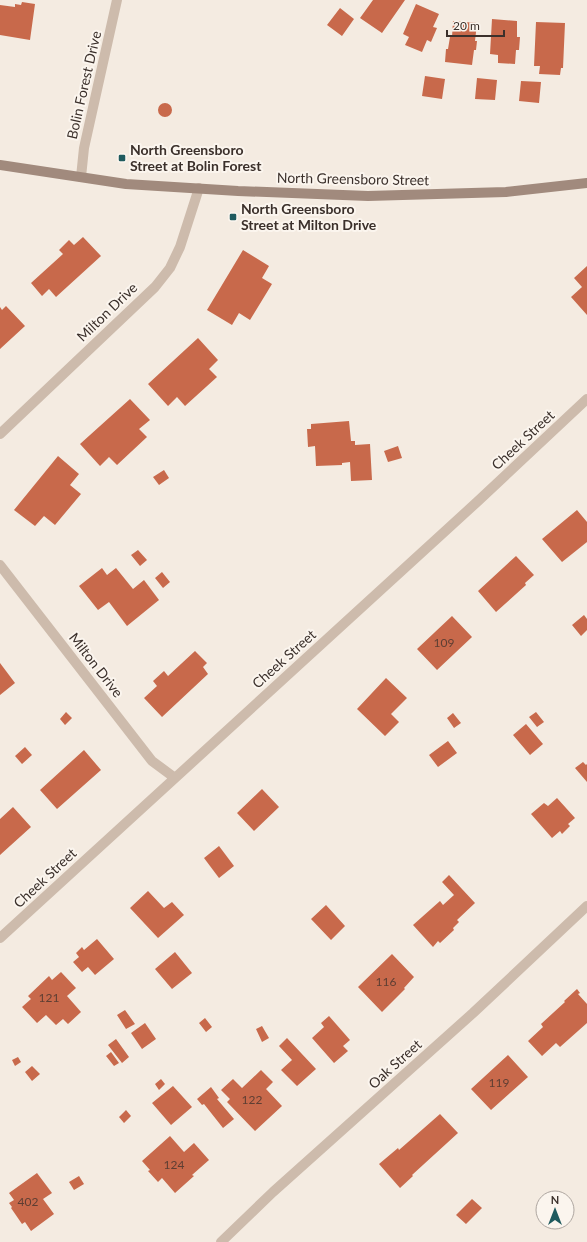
<svg xmlns="http://www.w3.org/2000/svg" width="587" height="1242" viewBox="0 0 587 1242" font-family="Lato,sans-serif">
	<rect width="100%" height="100%" fill="#f4ebe1"/>
	<path fill="#c8694b" d="M373,0H405L382,33L360,18Z
		M22,2L35,4L30,40L0,35V5L15,7V4L21,5Z
		M416,4L439,14L433,27L437,28L431,42L427,40L422,52L405,45L409,37L403,34Z
		M340,8L354,19L342,36L327,25Z
		M492,19L517,21V37H520L519,50H516L515,64L498,63V55L490,54Z
		M453,21L477,23L475,41H477L476,50H474L472,65L445,62L446,49H448L450,37H452Z
		M536,22L565,23L563,68H561L560,75L539,74L540,66H534Z
		M425,76L445,79L442,99L422,96Z
		M477,78L497,80L495,100L475,99Z
		M521,81L541,82L539,103L519,101Z
		M158 110a7 7 0 1 1 14 0a7 7 0 1 1-14 0Z
		M83,237L101,256L56,297L49,289L42,296L31,283L63,254L59,250L69,240L74,245Z
		M243,250L269,266L262,278L272,284L250,320L239,313L232,325L207,310Z
		M587,266V315L571,297L582,287L574,278Z
		M6,306L25,326L0,349V307L2,310Z
		M198,338L218,360L209,369L217,377L185,406L177,397L168,406L148,384Z
		M130,399L150,420L139,429L147,437L117,465L109,457L100,466L80,444Z
		M349,421L351,441H355V445L370,444L372,480L351,481L350,462L342,463V465L316,466L315,446L308,447L307,429H311V424Z
		M398,446L402,458L388,462L384,451Z
		M58,456L79,474L70,485L81,494L55,525L44,516L35,526L14,510Z
		M164,470L169,478L159,485L153,477Z
		M577,510L587,522V542L562,562L542,539Z
		M138,550L147,560L140,566L131,555Z
		M516,556L534,575L525,583L526,585L496,612L478,591Z
		M102,568L107,575L116,568L133,589L144,580L159,600L127,626L109,602L98,610L79,586Z
		M162,572L170,582L163,588L155,578Z
		M584,615L587,619V630L581,636L572,625Z
		M452,616L472,637L437,670L417,649Z
		M195,651L207,663L203,667L208,674L162,717L144,698L157,686L153,681L164,671L168,676Z
		M0,663L15,683L0,695Z
		M386,678L407,698L391,714L399,722L385,736L357,709Z
		M66,712L72,718L65,725L60,719Z
		M536,712L544,722L537,727L529,717Z
		M453,713L461,723L454,728L447,718Z
		M526,724L543,744L530,755L513,735Z
		M448,741L457,753L438,767L429,755Z
		M25,747L32,755L22,764L15,756Z
		M84,750L101,770L57,809L40,790Z
		M583,762L586,765L587,764V782L575,768Z
		M262,789L279,807L254,831L237,813Z
		M557,798L575,818L568,824L570,826L562,834L560,831L552,838L531,814L544,803L548,806Z
		M13,807L31,827L0,855V819Z
		M219,846L234,866L219,878L204,858Z
		M449,875L475,903L457,920L459,922L453,928L454,930L440,943L438,941L433,947L413,925L440,901L443,905L454,895L442,882Z
		M148,891L164,908L172,902L184,915L158,938L130,908Z
		M326,905L345,926L331,940L311,919Z
		M97,939L114,959L95,975L88,967L82,972L73,962L79,957L76,953L82,947L84,950Z
		M175,952L192,973L172,989L155,969Z
		M392,954L414,977L404,988L405,989L382,1012L358,987Z
		M61,972L76,988L67,996L81,1012L68,1024L63,1019L56,1025L46,1015L37,1023L22,1007L31,999L28,996L49,976L52,980Z
		M577,989L580,993L578,994L587,1004V1023L560,1047L556,1043L542,1056L528,1041L543,1027L541,1024L565,1002L564,1001Z
		M125,1010L135,1024L126,1029L117,1015Z
		M329,1016L350,1040L343,1046L348,1051L334,1063L312,1038L324,1027L321,1023Z
		M205,1018L212,1027L206,1032L199,1023Z
		M145,1023L156,1039L142,1049L131,1033Z
		M262,1026L269,1038L262,1042L256,1029Z
		M287,1038L316,1069L297,1086L281,1070L292,1060L279,1046Z
		M116,1039L129,1057L122,1063L108,1045Z
		M111,1052L119,1063L114,1066L106,1056Z
		M508,1055L528,1077L491,1110L471,1089Z
		M18,1057L21,1062L15,1066L12,1060Z
		M32,1066L40,1074L32,1081L25,1072Z
		M261,1070L273,1082L266,1089L282,1106L255,1131L227,1102L230,1099L221,1090L233,1079L242,1088Z
		M161,1079L165,1084L159,1090L155,1084Z
		M173,1086L192,1107L171,1125L152,1103Z
		M211,1087L219,1098L217,1099L234,1119L223,1128L204,1104L202,1105L197,1099Z
		M126,1110L131,1116L124,1123L119,1117Z
		M440,1114L458,1133L412,1175L413,1176L400,1188L379,1164L398,1148L399,1150Z
		M170,1136L184,1152L194,1143L209,1160L192,1175L194,1176L175,1193L162,1178L158,1182L148,1171L150,1170L142,1161Z
		M37,1173L52,1193L43,1199L54,1214L31,1231L25,1222L22,1224L11,1208L12,1207L9,1203L14,1200L9,1193Z
		M79,1176L84,1184L74,1190L69,1182Z
		M472,1199L482,1208L466,1224L456,1215Z"/>
	<g fill="none" stroke-linecap="round" stroke-linejoin="round">
		<path stroke="#cdbbac" stroke-width="10" d="M81,177L84,148L117,0
			M0,434L155,287L170,268L180,247L199,188
			M0,565L152,761L175,778
			M0,938L477,502L587,399
			M221,1242L273,1192L473,1013L587,906"/>
		<path stroke="#a18a7d" stroke-width="10" d="M0,165L126,184L238,191L368,196L506,192L587,183"/>
	</g>
	<g fill="#1f5a5e" stroke="#fbf5ee" stroke-width="1.5">
		<rect x="118" y="154" width="8" height="8" rx="2"/>
		<rect x="229" y="213" width="8" height="8" rx="2"/>
	</g>
	<g text-anchor="middle" stroke-width="4" stroke-linejoin="round" paint-order="stroke">
		<g font-size="12" fill="#5e3e33">
			<text x="444" y="647">109</text>
			<text x="386" y="986">116</text>
			<text x="49" y="1002">121</text>
			<text x="499" y="1087">119</text>
			<text x="252" y="1104">122</text>
			<text x="174" y="1169">124</text>
			<text x="28" y="1206">402</text>
		</g>
		<g font-size="14" fill="#3b302b" stroke="#fbf5ee">
			<text transform="translate(84 85) rotate(-77)" y="5">Bolin Forest Drive</text>
			<text transform="translate(353 179) rotate(1)" y="5">North Greensboro Street</text>
			<text transform="translate(107 312) rotate(-44)" y="5">Milton Drive</text>
			<text transform="translate(523 440) rotate(-43)" y="5">Cheek Street</text>
			<text transform="translate(284 659) rotate(-42)" y="5">Cheek Street</text>
			<text transform="translate(96 665) rotate(52)" y="5">Milton Drive</text>
			<text transform="translate(45 878) rotate(-43)" y="5">Cheek Street</text>
			<text transform="translate(395 1064) rotate(-42)" y="5">Oak Street</text>
		</g>
		<g font-size="14" font-weight="bold" fill="#3b302b" stroke="#fbf5ee" text-anchor="start">
			<text x="130" y="155">North Greensboro<tspan x="130" dy="16">Street at Bolin Forest</tspan></text>
			<text x="241" y="214">North Greensboro<tspan x="241" dy="16">Street at Milton Drive</tspan></text>
		</g>
	</g>
	<g transform="translate(555 1210)"><circle r="19" fill="#fbf5ee" stroke="#aea6a0"/>
	<path d="M0-3L7 15L0 10L-7 15Z" fill="#1f5a5e"/>
	<text y="-6" font-size="11" font-weight="bold" text-anchor="middle" fill="#3b302b">N</text>
	</g>
	<path d="M447 30v6h57v-6" fill="none" stroke="#3b302b" stroke-width="2"/>
	<text x="453" y="30" font-size="12" fill="#3b302b" stroke="#fbf5ee" stroke-width="3" paint-order="stroke">20 m</text>
</svg>
